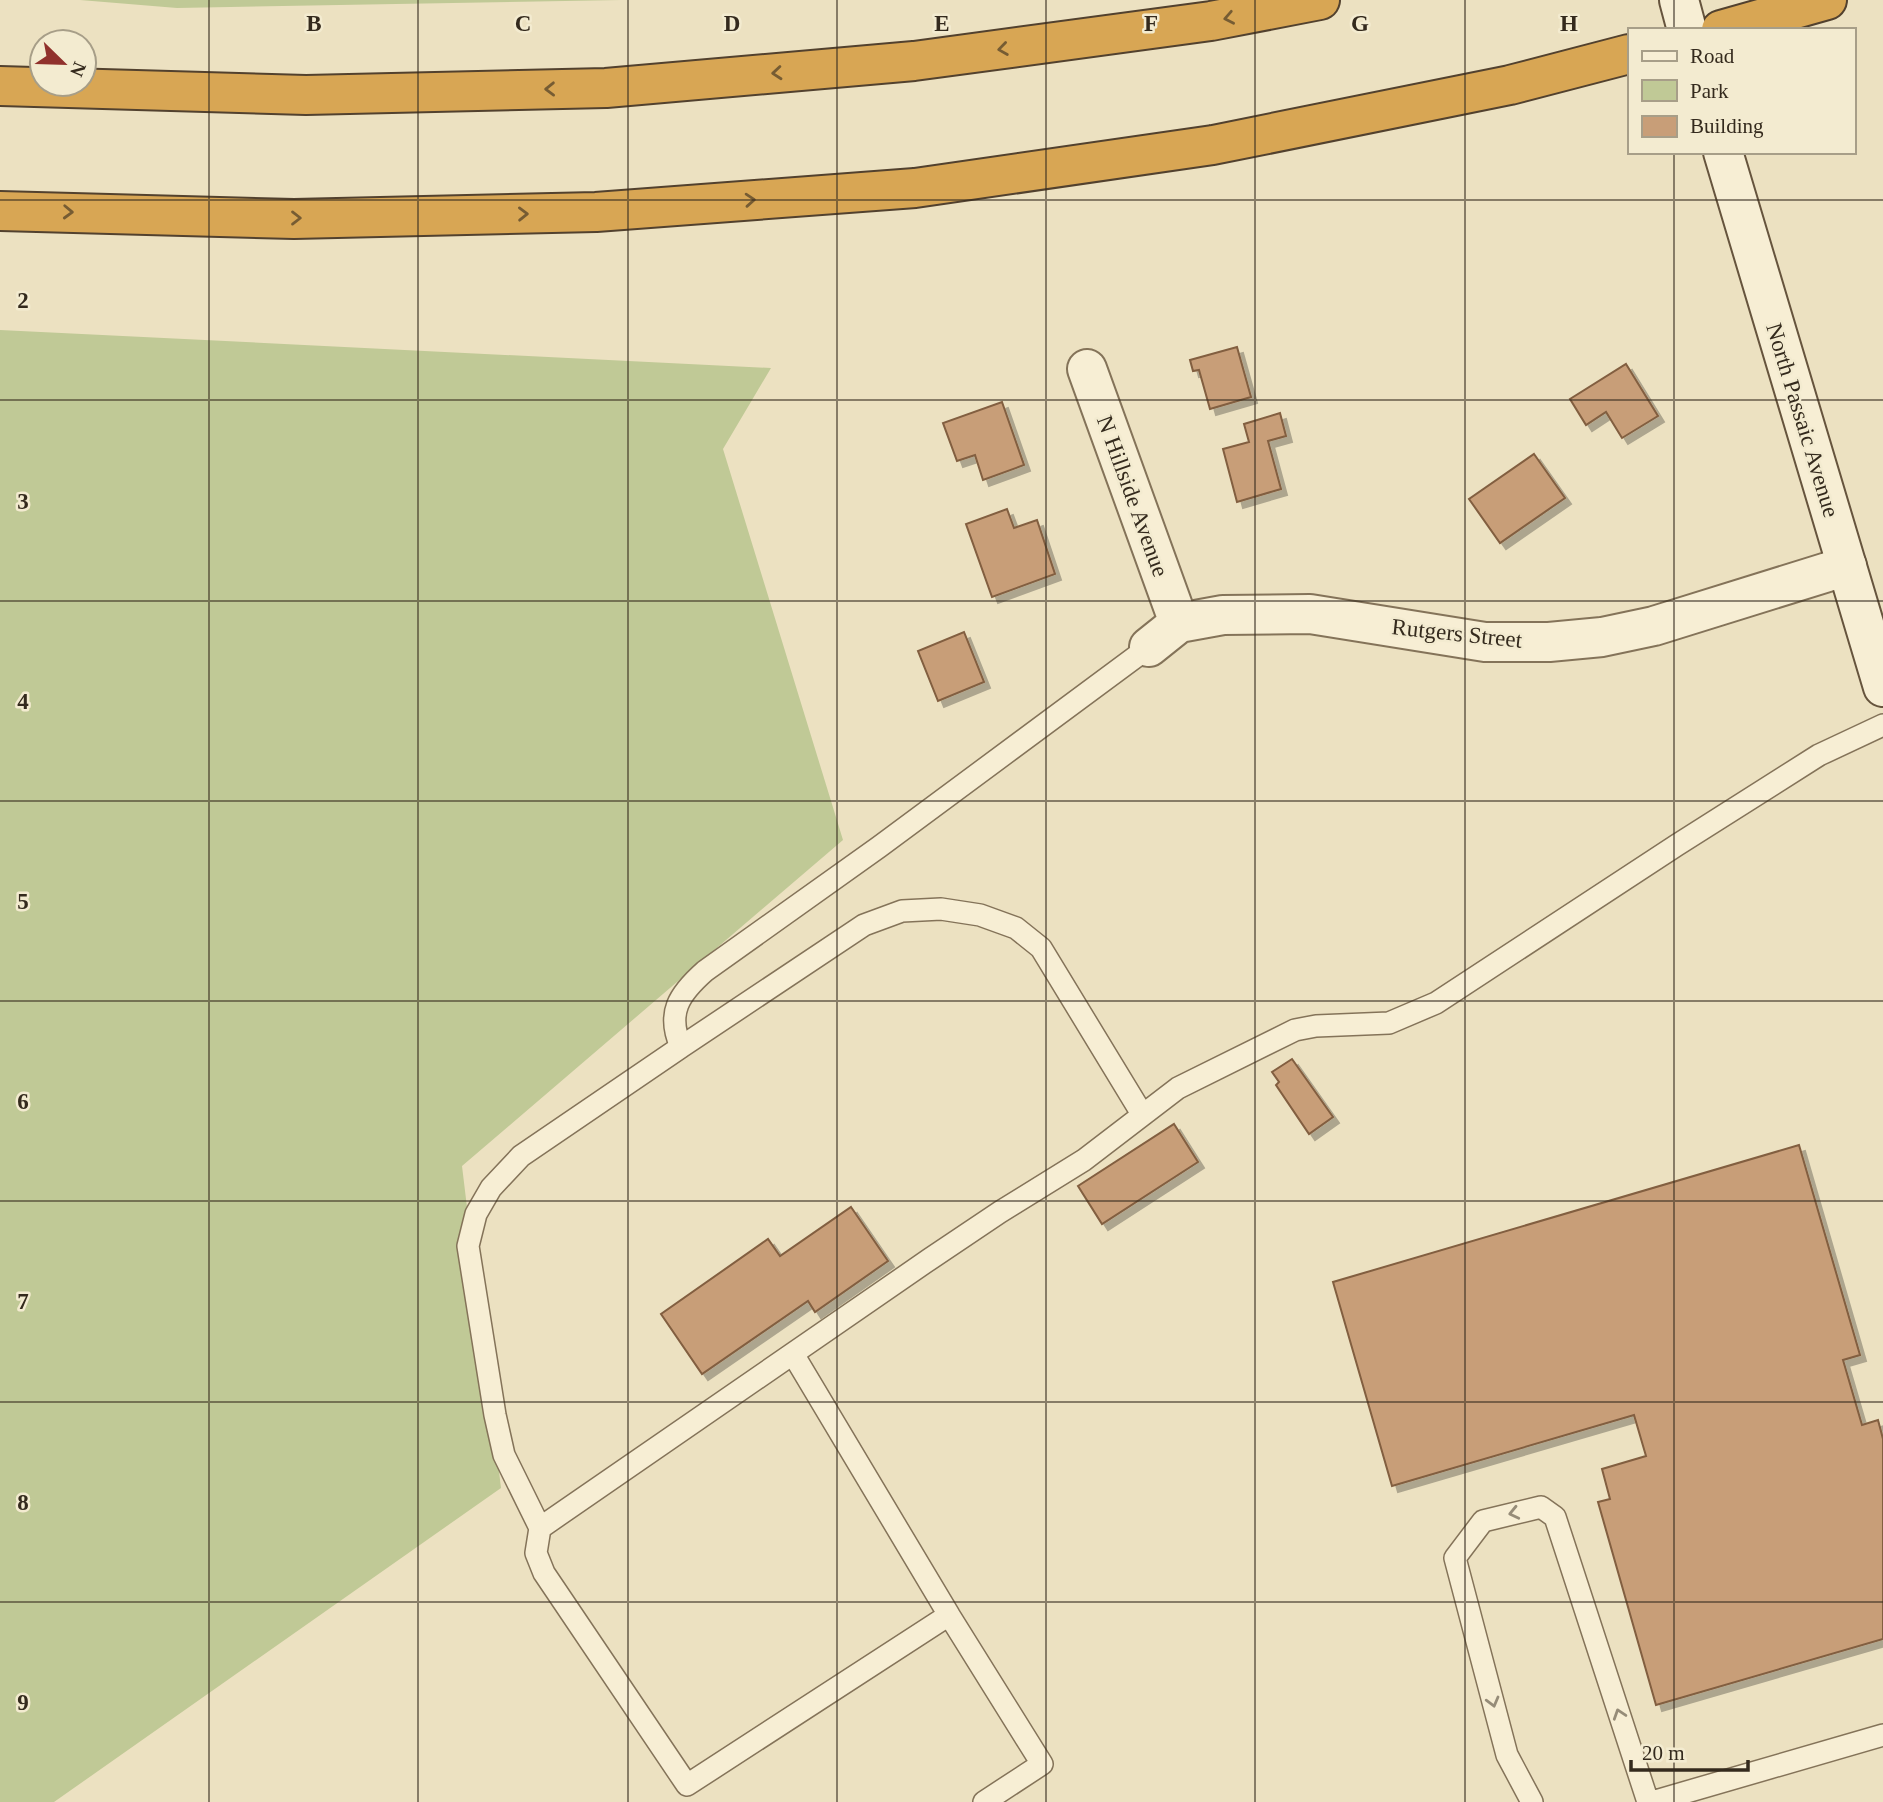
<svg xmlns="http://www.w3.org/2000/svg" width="1883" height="1802" viewBox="0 0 1883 1802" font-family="Georgia,serif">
	<defs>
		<filter id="shadow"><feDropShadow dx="6" dy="6" stdDeviation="0" flood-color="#0004"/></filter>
	</defs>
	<rect width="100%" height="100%" fill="#ece1c1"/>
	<path fill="#c0c996" d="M80,0H621L177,8Z
		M0,330L771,368L723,449L843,840L462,1166L501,1488L54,1802H0Z"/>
	<path fill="#c89e78" stroke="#825e40" stroke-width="2" filter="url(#shadow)" d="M1237,347L1251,397L1210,409L1199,370L1193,371L1190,360Z
		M1626,364L1658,416L1622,438L1606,412L1586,425L1570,399Z
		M1002,402L1024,465L983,480L975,455L957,461L943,423Z
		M1280,413L1286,436L1268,441L1281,489L1237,502L1223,449L1249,442L1244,424Z
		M1534,454L1565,498L1500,543L1469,499Z
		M1007,509L1014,528L1037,520L1055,574L992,597L966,524Z
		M964,632L984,682L938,701L918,651Z
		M1292,1059L1333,1117L1309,1134L1276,1085L1279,1082L1272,1072Z
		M1174,1124L1198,1162L1102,1224L1078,1186Z
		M1799,1145L1860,1355L1843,1360L1862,1425L1878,1420L1883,1439V1639L1656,1705L1598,1502L1610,1499L1602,1469L1646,1456L1634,1415L1392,1486L1333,1282Z
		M851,1207L888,1261L815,1312L808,1301L702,1374L661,1314L768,1239L780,1256Z"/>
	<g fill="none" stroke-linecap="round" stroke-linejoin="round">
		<defs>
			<path id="lane" d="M681,1047L864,925L902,911L941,909L980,915L1016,928L1041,948L1142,1114
				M793,1354L949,1615L687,1785L544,1573L536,1553L540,1528L930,1259L1000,1212L1084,1160L1178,1088L1295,1030L1316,1026L1389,1023L1436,1003L1677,845L1819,755L1883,725
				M540,1528L504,1455L495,1415L468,1246L476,1214L491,1188L521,1156L681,1047C666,1013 679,994 705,971L879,847L1149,647
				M949,1615L1042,1764L984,1802
				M1532,1802L1507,1755L1455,1558L1483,1521L1541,1507L1555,1517L1648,1802
				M1652,1802L1883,1735"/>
			<path id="street" d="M1087,369L1179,623
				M1149,647L1179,623L1223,615L1310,614L1485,642H1549L1602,637L1654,626L1847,566"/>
			<path id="secondary" d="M1679,0L1687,30
				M1723,152L1883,687"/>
			<path id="highway" d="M1721,30L1827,0
				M0,86L306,95L606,88L914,61L1211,21L1320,0
				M0,211L294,219L596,212L915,188L1213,145L1510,85L1629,54"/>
		</defs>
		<use href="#lane" stroke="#847359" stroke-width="24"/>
		<use href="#street" stroke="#847359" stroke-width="42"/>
		<use href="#secondary" stroke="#66543d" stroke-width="42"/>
		<use href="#highway" stroke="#52412e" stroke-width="42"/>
		<use href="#lane" stroke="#f7eed4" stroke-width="21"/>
		<use href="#street" stroke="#f7eed4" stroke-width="38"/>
		<use href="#secondary" stroke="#f7eed4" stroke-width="38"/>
		<use href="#highway" stroke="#d8a654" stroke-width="38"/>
	</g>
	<defs><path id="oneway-chevron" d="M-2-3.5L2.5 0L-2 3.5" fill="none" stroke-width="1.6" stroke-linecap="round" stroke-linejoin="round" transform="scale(1.75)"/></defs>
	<g stroke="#765c33">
		<use href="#oneway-chevron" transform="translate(1229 18) rotate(169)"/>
		<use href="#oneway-chevron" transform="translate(1003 49) rotate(172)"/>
		<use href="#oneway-chevron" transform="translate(777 73) rotate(175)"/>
		<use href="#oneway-chevron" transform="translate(550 89) rotate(179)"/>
		<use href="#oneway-chevron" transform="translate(750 200) rotate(-4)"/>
		<use href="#oneway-chevron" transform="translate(68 212) rotate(2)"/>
		<use href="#oneway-chevron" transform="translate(523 214) rotate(-1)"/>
		<use href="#oneway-chevron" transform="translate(296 218)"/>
	</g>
	<g stroke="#968c78">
		<use href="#oneway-chevron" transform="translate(1514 1513) rotate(167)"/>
		<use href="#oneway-chevron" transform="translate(1493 1702) rotate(75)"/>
		<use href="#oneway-chevron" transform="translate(1619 1714) rotate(-108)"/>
	</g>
	<path fill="none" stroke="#342a1d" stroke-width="2" stroke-opacity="0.55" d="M209,0V1802M418,0V1802M628,0V1802M837,0V1802M1046,0V1802M1255,0V1802M1465,0V1802M1674,0V30M1674,152V1802M0,200H1883M0,400H1883M0,601H1883M0,801H1883M0,1001H1883M0,1201H1883M0,1402H1883M0,1602H1883"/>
	<g text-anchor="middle" stroke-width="5" stroke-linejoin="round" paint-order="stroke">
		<g font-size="23" fill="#342a1d" stroke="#f3ebd0">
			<text transform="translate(1803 420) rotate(73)" y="8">North Passaic Avenue</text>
			<text transform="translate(1133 496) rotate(70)" y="8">N Hillside Avenue</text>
			<text transform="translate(1457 633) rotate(6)" y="8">Rutgers Street</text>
		</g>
	</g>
	<g font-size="23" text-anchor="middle" font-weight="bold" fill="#342a1d" stroke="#f3ebd0" stroke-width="5" stroke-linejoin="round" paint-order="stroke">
		<text x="314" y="31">B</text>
		<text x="523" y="31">C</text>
		<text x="732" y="31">D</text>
		<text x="942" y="31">E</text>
		<text x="1151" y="31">F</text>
		<text x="1360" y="31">G</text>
		<text x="1569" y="31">H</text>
		<text x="23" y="308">2</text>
		<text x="23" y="509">3</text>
		<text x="23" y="709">4</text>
		<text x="23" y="909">5</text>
		<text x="23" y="1109">6</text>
		<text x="23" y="1309">7</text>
		<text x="23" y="1510">8</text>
		<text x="23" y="1710">9</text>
	</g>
	<rect x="1628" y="28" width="228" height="126" fill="#f3ebd0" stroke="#a79e88" stroke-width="2"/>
	<rect x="1642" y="51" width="35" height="10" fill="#f7eed4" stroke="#a79e88" stroke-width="2"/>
	<text x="1690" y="63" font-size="21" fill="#342a1d">Road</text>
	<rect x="1642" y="80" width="35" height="21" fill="#c0c996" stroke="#a79e88" stroke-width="2"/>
	<text x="1690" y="98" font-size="21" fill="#342a1d">Park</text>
	<rect x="1642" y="116" width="35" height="21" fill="#c89e78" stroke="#a79e88" stroke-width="2"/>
	<text x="1690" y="133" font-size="21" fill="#342a1d">Building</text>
	<g transform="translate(63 63) rotate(113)"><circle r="33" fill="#f3ebd0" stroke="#a79e88" stroke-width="2"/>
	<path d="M0-5L12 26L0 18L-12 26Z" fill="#90312c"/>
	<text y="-10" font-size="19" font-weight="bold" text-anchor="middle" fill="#342a1d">N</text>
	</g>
	<path d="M1631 1760v10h117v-10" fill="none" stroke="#342a1d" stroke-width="3.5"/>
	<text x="1642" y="1760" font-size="21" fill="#342a1d" stroke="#f3ebd0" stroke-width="5" paint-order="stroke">20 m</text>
</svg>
